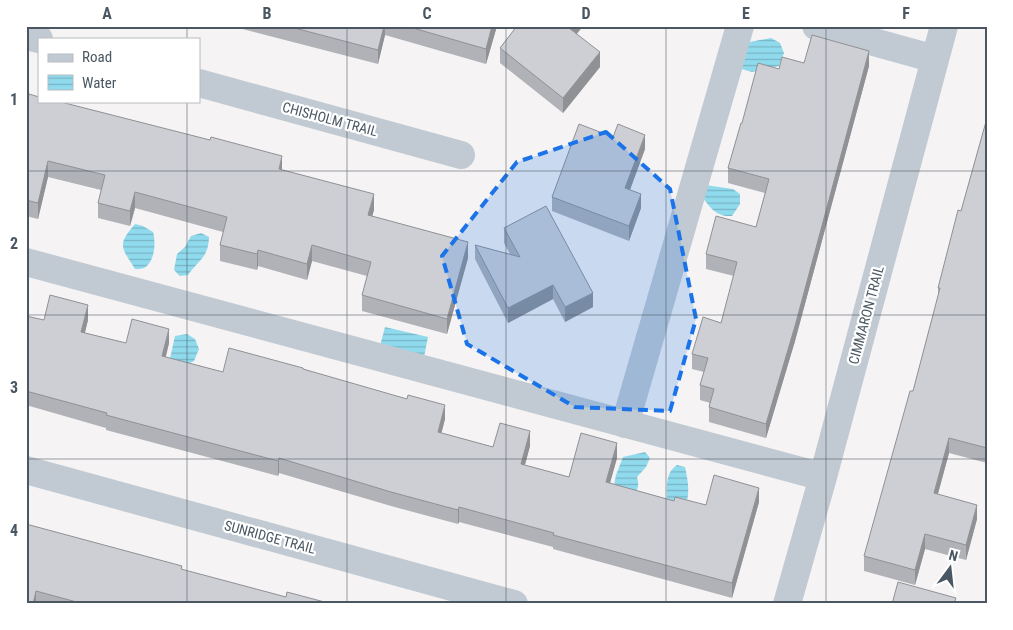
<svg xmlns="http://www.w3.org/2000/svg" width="1013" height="630" viewBox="0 0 1013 630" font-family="'Roboto Condensed',sans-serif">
	<defs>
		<pattern id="water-rules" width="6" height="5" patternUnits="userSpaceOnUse" patternTransform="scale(1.25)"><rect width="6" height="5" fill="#90daee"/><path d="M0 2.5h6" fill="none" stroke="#78b4c4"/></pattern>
	</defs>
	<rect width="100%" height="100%" fill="#f5f3f3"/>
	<path fill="url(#water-rules)" d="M771,38L780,43L784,53L779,66L752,72L738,68L745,43Z
		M705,185L733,189L740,194V204L732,216C715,217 710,207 700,194Z
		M135,224L143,226L153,232C156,242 155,262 144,268C141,269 138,269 135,269C121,247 117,245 135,224Z
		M201,233L209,237C208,259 199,259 188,275L180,276L174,270L177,254L185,247L191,236Z
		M385,327L428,337L424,357L380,346Z
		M187,334L195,339L199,349L194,361L184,366L169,363L175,336Z
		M645,452L650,458L646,467L637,477C640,488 637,491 630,498L613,490L616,475L623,457Z
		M677,465L685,467C688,480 690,492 686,505L667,500C667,486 665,473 677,465Z"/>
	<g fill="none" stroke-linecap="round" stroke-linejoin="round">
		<path stroke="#c1cad2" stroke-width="28" d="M816,26L935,59
			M26,36L39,39
			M199,83L461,155
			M26,262L823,477
			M625,424L740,26
			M26,470L514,604
			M787,604L823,477L944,26"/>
	</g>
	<path fill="#b0b2b7" d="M231,26H497L486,64L385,35L378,64Z
		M517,26H583L577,34L600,67L563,113L500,63V48Z
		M804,63L869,66L795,341L766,438L709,422V407L710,403L700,400V385L704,372L692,369V354L721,323L734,276L706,269V254L756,227L765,193L728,183V168L742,123L779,69Z
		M26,100L282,170L374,210L372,216L468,258L447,334L362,311V295L367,276L312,261L307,280L258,266L257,270L220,261V245L223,232L135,208L130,226L98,218V203L101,190L48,177L38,219L26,216Z
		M987,118V463L949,453L938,494L977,519L966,560L925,549L915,585L864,571V556L913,391L938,297V288L961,211Z
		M645,149L630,190L641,208L629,241L552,211V197Z
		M504,228L593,307L565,322L553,299L508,323L475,259V245L510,254L504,243Z
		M26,316L44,320H88L85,333L126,343H169L166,357L223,372L303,369L445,419L441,433L493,447L530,446L525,465L569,477L617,458L610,483L674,501L706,505L759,502L732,598L553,549V547L459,522L458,524L391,506L279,473L278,476L106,430V428L26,405Z
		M26,524L182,570L286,597L332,604H26Z"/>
	<path fill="#909195" d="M384,26H385V35L378,64V50Z
		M492,26H497L486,64V49Z
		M571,26H583L569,43V28Z
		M869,51V66L795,341L766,438V424Z
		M600,52V67L563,113V98Z
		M645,135V149L625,203V188Z
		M282,156V171L279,169Z
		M48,161V177L38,219V203Z
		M135,192V208L130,226V211Z
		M374,194V210L368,231V215Z
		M641,194V208L629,241V226Z
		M468,242V258L447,334V319Z
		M312,245V261L307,280V264Z
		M258,250V266L257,270V254Z
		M553,285V299L508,323V308Z
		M593,293V307L565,322V307Z
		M88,305V320L81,347V332Z
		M169,329V343L162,370V356Z
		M445,405V419L438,447V432Z
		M530,431V446L521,479V464Z
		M949,438V453L934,508V493Z
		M617,443V458L606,497V482Z
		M279,458V473L278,476V461Z
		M759,488V502L732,598V583Z
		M977,505V519L966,560V545Z
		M459,507V522L458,524V510Z
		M925,534V549L915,585V570Z
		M36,591V604H33Z"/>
	<path fill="#cdcfd5" stroke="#909195" d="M287,26H384L378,50Z
		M406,26H492L486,49Z
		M517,26H571L569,28L600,52L563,98L500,48Z
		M812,35L869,51L795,326L766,424L709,407L714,389L700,385L708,358L692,354L703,317L721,323L737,262L706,254L716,216L756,227L769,179L728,168L741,123H742L758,63L779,69L782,57L804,63Z
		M29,94L39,97V101H57L210,140L211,137L282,156L279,169L374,194L368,215L468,242L447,319L362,295L371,262L312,245L307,264L258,250L257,254L220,245L227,217L135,192L130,211L98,203L105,175L48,161L38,203L26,200V100L28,101Z
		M987,118V357L986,360H987V448L949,438L934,493L977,505L966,545L925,534L915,570L864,556L910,391H913L940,288H938L958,210L961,211Z
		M579,124L613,137L618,124L645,135L625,188L641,194L629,226L552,197Z
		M546,206L593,293L565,307L553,285L508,308L475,245L520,257L504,228Z
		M50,295L88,305L81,332L126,343L132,319L169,329L162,356L223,372L229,348L303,368V369L407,399L408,395L445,405L438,432L493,447L500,423L530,431L521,464L569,477L581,433L617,443L606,482L674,501L675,497L706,505L714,475L759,488L732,583L553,535L554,533L459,507L458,510L391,492L279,458L278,461L106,415L107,413L26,391V316L44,320Z
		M26,524L182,566L181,569L286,597L287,592L332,604H84L36,591L33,604H26Z
		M898,582L956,598L954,604H892Z"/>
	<path fill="#1a73e8" fill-opacity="0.2" stroke="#1a73e8" stroke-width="4" stroke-dasharray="10 6" stroke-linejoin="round" d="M606,132L670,189L696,319L670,411L575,407L467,344L442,256L517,162Z"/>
	<path fill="none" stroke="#4a5661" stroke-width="1" stroke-opacity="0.55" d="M187,26V39M347,26V604M506,26V604M666,26V604M826,26V604M187,101V604M26,171H987M26,315H987M26,459H987"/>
	<g text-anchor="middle" stroke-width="4.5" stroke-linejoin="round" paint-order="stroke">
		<g font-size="14" fill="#4a5661" stroke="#fff">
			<text transform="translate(330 119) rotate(15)" y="5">CHISHOLM TRAIL</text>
			<text transform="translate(866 315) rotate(-75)" y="5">CIMMARON TRAIL</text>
			<text transform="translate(270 537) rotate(15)" y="5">SUNRIDGE TRAIL</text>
		</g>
	</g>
	<rect width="1013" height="630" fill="none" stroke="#ffffff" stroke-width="55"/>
	<rect x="38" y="38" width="162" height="65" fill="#ffffff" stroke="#b7bbc0"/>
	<rect x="48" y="54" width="25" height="8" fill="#c1cad2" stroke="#b7bbc0"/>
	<text x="82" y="62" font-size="15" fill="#4a5661">Road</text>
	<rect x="48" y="75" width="25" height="15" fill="url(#water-rules)" stroke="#b7bbc0"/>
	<text x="82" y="88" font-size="15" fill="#4a5661">Water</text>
	<g transform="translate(950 568) rotate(15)" stroke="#ffffff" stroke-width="4" paint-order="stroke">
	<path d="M0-4L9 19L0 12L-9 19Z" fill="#4a5661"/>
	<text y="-8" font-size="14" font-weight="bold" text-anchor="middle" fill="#4a5661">N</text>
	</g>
	<rect x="28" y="28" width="958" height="574" fill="none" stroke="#4a5661" stroke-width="2"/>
	<g font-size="16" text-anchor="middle" font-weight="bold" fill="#4a5661">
		<text x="107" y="19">A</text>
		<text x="267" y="19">B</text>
		<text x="427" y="19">C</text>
		<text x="586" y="19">D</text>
		<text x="746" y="19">E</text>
		<text x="906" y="19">F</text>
		<text x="14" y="105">1</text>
		<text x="14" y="249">2</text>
		<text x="14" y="393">3</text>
		<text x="14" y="536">4</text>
	</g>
</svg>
